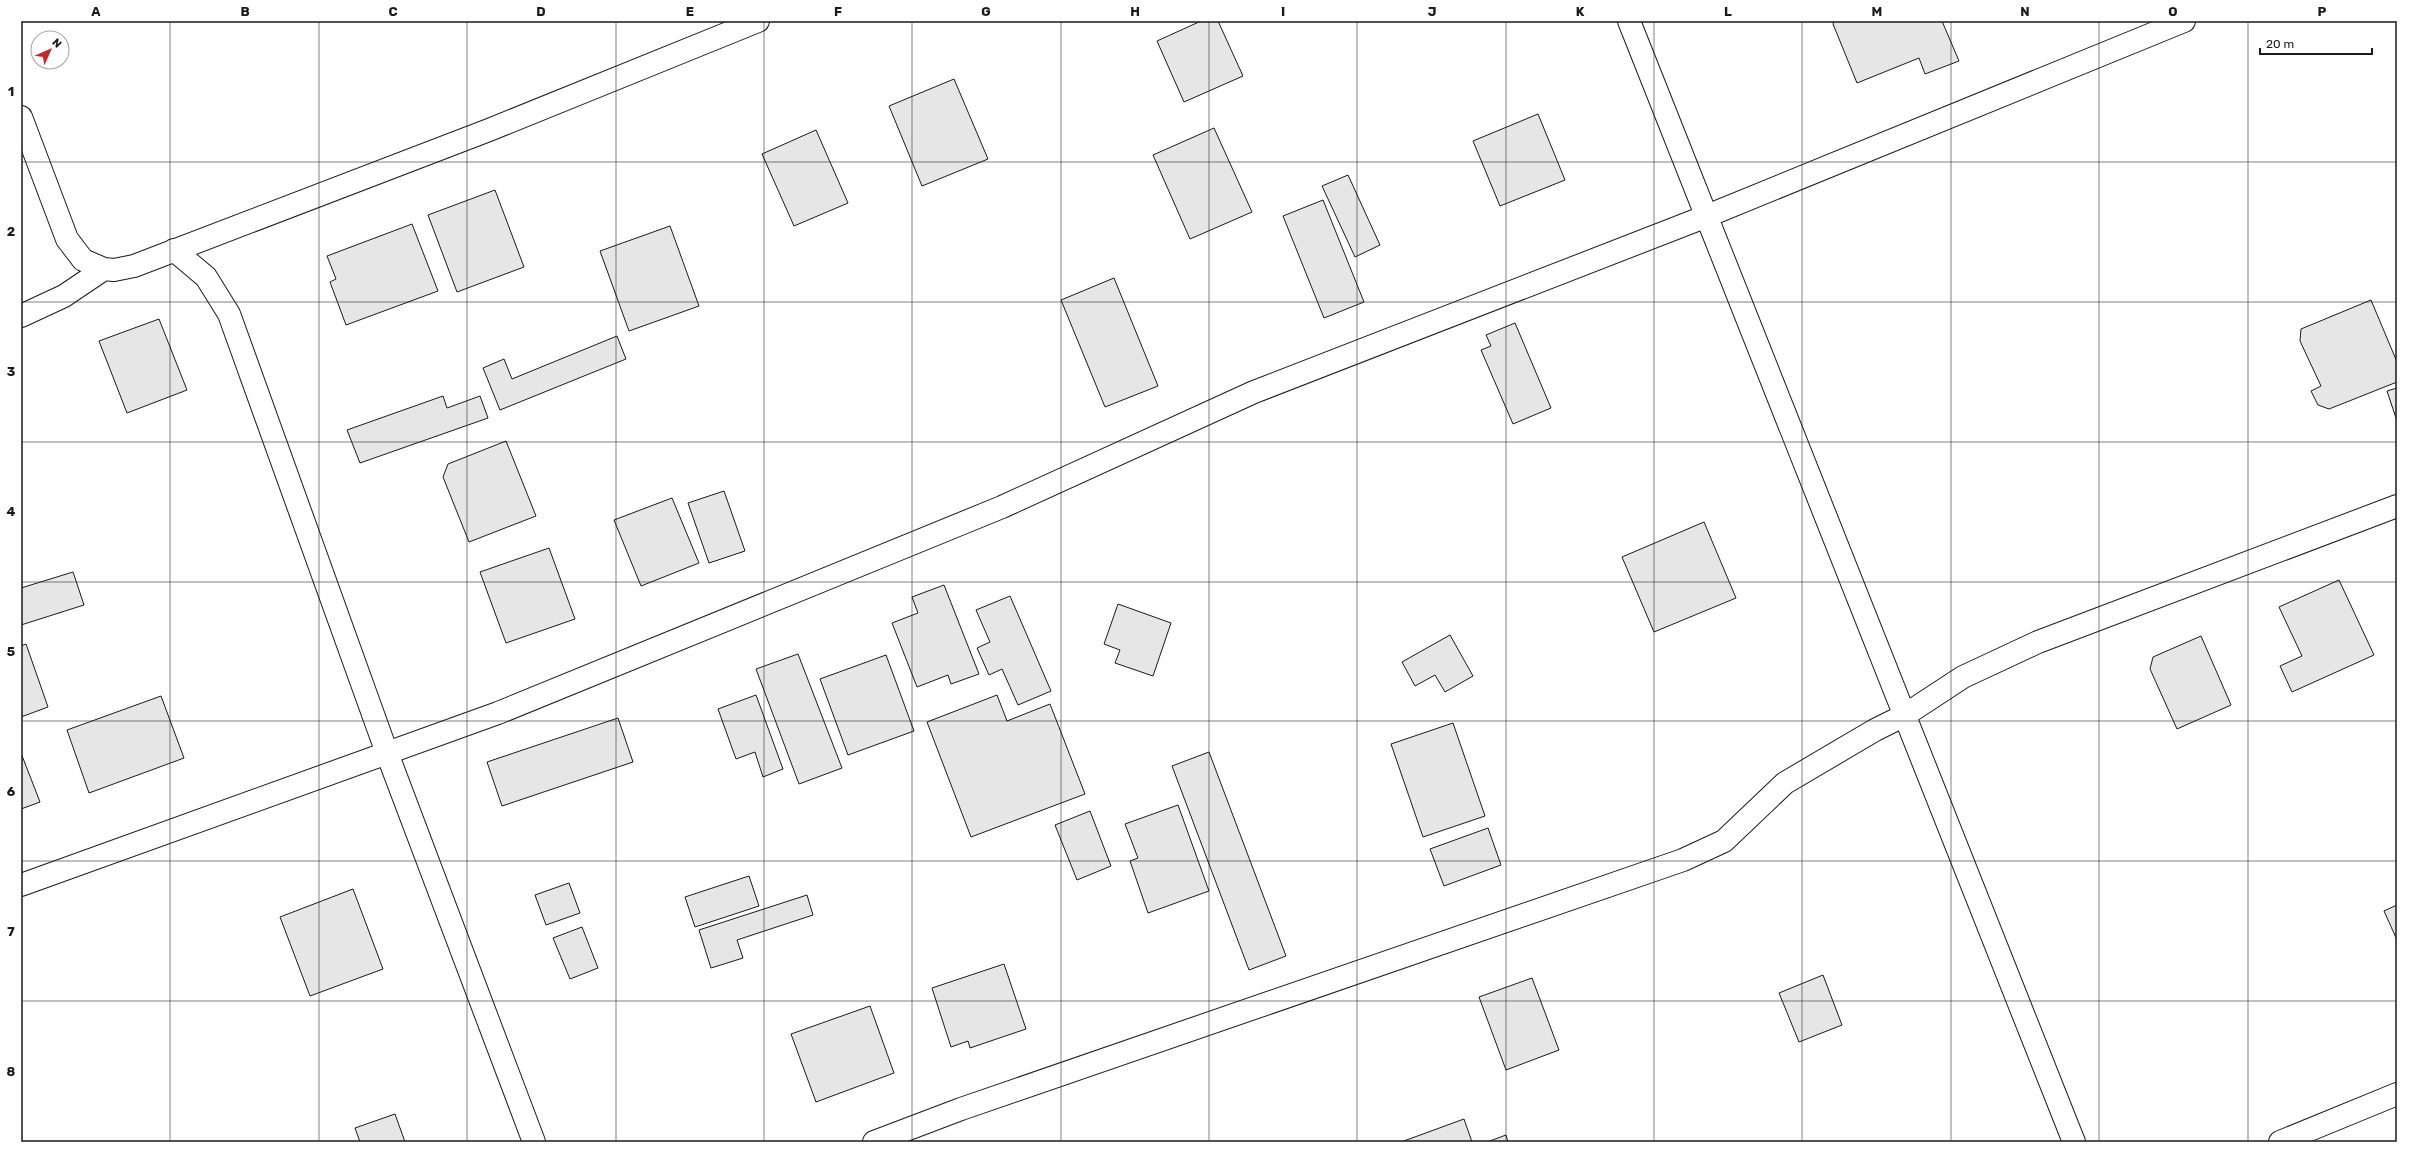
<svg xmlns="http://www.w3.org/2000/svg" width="2418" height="1163" viewBox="0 0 2418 1163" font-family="Rubik,sans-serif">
	<rect width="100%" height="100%" fill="#fff"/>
	<path fill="#e6e6e6" stroke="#1a1a1a" d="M1201,21H1218L1243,76L1184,102L1157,41Z
		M1834,21H1942L1959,61L1925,74L1919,58L1857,83L1833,24Z
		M954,79L988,159L922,186L889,106Z
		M1538,114L1565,180L1500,206L1473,141Z
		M1214,128L1252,212L1190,239L1153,155Z
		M816,130L848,203L794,226L762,154Z
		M1348,175L1380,245L1355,257L1322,186Z
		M495,190L524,267L457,292L428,215Z
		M1323,200L1364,302L1324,318L1283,216Z
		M412,224L438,291L346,325L330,282L336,279L327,256Z
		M670,226L699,306L629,331L600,251Z
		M1114,278L1158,386L1105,407L1061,300Z
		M2371,300L2397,362V382L2329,409L2318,405L2311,391L2321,386L2300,341L2301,329Z
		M159,319L187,390L127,413L99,341Z
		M1515,323L1551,408L1513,424L1481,350L1491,346L1486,335Z
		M617,336L626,359L500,410L483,368L504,359L512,379Z
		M2397,388V421L2387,391Z
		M443,396L447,408L480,396L488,418L360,463L347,430Z
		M506,441L536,516L469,542L443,477L448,464Z
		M724,491L745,551L709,563L688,503Z
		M672,498L699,563L641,586L614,520Z
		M1704,522L1736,598L1654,632L1622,557Z
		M549,548L575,619L506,643L480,572Z
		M73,572L84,605L21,625V588Z
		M2339,580L2374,655L2292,692L2280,666L2302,656L2279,607Z
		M944,585L979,674L951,684L948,675L917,687L892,623L918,613L912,597Z
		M1010,596L1051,691L1018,705L1002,669L989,675L977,648L990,642L976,610Z
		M1118,604L1171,623L1153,676L1115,663L1120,650L1104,644Z
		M1450,635L1473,676L1445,692L1435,675L1415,686L1402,662Z
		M2201,636L2231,705L2177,729L2150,669L2153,657Z
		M26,644L48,707L21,717V646Z
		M798,654L842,768L799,784L756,669Z
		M886,655L914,731L848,755L820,679Z
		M756,695L783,769L763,777L755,752L736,759L718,709Z
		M997,695L1007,721L1050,704L1085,794L971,837L927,722Z
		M161,696L184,758L89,793L67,730Z
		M618,718L633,762L502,806L487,762Z
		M1453,723L1485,816L1423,837L1391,744Z
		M1209,752L1286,956L1249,970L1172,766Z
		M21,753L40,802L21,809Z
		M1178,805L1209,891L1148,913L1130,861L1138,858L1125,824Z
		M1090,811L1111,866L1077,880L1055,825Z
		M1488,828L1501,865L1444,886L1430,849Z
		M749,876L759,906L695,927L685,897Z
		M569,883L580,913L546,925L535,895Z
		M353,889L383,969L310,996L280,917Z
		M807,895L813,915L737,940L743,958L711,968L699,930Z
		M2397,905V940L2384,911Z
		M582,927L598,968L570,979L553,938Z
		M1004,964L1026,1029L970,1048L968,1041L951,1047L932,988Z
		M1823,975L1842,1025L1799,1042L1779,993Z
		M1532,978L1559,1050L1506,1070L1479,997Z
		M870,1006L894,1073L816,1102L791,1034Z
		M395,1114L405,1142H360L355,1128Z
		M1464,1119L1472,1142H1401Z
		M1506,1135L1508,1142H1487Z"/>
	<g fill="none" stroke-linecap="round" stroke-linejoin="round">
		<defs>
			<path id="minor" d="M1629,21L2074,1142
				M21,117L67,239L83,260L104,269L114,270L134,266L489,130L758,21
				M174,250L206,277L229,314L387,753L534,1142
				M21,316L64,296L104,269
				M21,885L498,713L1002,507L1254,392L1707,216L2184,21
				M874,1142L961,1109L1683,860L1724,841L1785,783L1875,730L1905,715L1963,677L2038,642L2397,506
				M2280,1142L2397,1094"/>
		</defs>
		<use href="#minor" stroke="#1a1a1a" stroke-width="24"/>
		<use href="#minor" stroke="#fff" stroke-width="22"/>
	</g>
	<path fill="none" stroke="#1a1a1a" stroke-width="1" stroke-opacity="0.55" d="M170,21V1142M319,21V1142M467,21V1142M616,21V1142M764,21V1142M912,21V1142M1061,21V1142M1209,21V1142M1357,21V1142M1506,21V1142M1654,21V1142M1802,21V1142M1951,21V1142M2099,21V1142M2248,21V1142M21,162H2397M21,302H2397M21,442H2397M21,582H2397M21,721H2397M21,861H2397M21,1001H2397"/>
	<rect width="2418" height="1163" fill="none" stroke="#ffffff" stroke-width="44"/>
	<g transform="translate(50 50) rotate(45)"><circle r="19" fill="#ffffff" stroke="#a3a3a3"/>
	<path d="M0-3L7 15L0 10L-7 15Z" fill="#c62828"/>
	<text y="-6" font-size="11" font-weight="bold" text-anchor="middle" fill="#1a1a1a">N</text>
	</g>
	<path d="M2260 48v6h112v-6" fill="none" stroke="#1a1a1a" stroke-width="2"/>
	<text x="2266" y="48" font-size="12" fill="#1a1a1a" stroke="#ffffff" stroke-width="3" paint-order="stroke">20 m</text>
	<rect x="22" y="22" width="2374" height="1119" fill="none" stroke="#1a1a1a" stroke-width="1.5"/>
	<g font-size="13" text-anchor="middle" font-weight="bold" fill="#1a1a1a">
		<text x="96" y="16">A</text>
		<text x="245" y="16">B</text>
		<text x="393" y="16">C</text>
		<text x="541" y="16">D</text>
		<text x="690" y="16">E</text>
		<text x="838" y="16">F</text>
		<text x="986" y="16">G</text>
		<text x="1135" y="16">H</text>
		<text x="1283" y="16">I</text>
		<text x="1432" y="16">J</text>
		<text x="1580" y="16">K</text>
		<text x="1728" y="16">L</text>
		<text x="1877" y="16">M</text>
		<text x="2025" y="16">N</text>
		<text x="2173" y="16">O</text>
		<text x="2322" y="16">P</text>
		<text x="11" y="96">1</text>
		<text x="11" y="236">2</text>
		<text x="11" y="376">3</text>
		<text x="11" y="516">4</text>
		<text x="11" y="656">5</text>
		<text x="11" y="796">6</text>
		<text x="11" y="936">7</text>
		<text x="11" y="1076">8</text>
	</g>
</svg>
